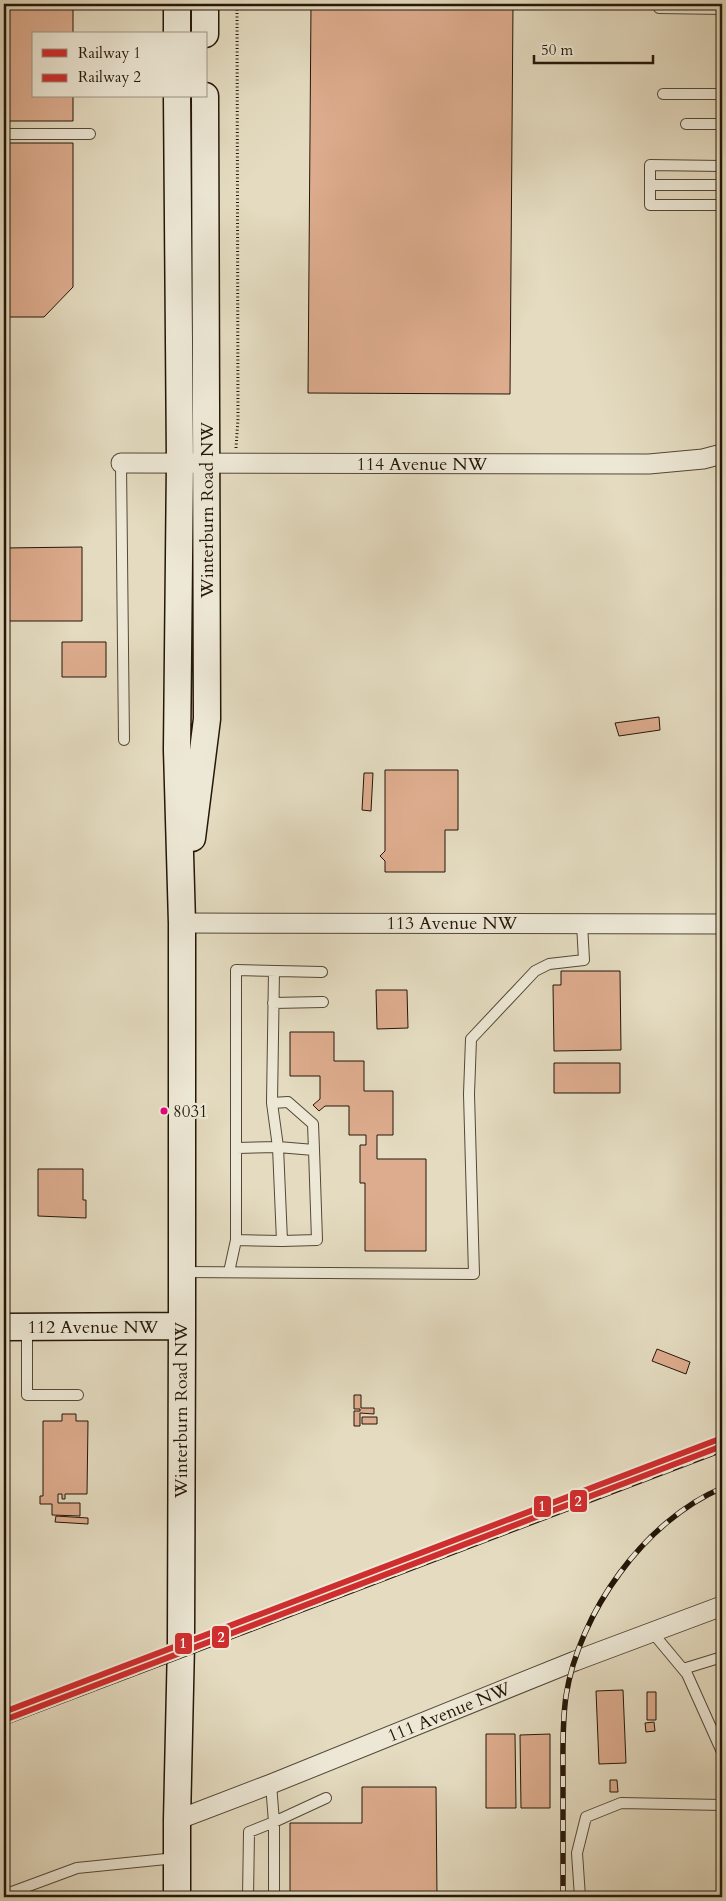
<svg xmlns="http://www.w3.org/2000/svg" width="726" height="1901" viewBox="0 0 726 1901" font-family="Cardo,serif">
	<rect width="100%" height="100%" fill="#e4dbc0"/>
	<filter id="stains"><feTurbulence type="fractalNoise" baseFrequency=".004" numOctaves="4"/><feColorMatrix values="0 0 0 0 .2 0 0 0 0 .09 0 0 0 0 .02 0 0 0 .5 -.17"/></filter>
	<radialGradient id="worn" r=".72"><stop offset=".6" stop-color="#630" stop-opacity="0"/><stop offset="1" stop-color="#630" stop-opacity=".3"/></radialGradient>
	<path fill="#ddac8e" stroke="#241708" d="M4,4H73V34H34V96H73V121H4Z
		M311,4H513L510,394L308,393Z
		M4,143H73V287L44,317H4Z
		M82,547V621H4V548Z
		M717,565H722V707Z
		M62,642H106V677H62Z
		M659,717L660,730L619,736L615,723Z
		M385,770H458V830H445V872H385V861L380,856L385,851Z
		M364,773H373L371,811L362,810Z
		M561,971H620L621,1050L554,1051L553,985H561Z
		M376,990H407L408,1028L377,1029Z
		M290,1032H334V1061H364V1091H393V1135H377V1159H426V1251H365V1183H360V1145H366V1135H349V1106H325L319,1111L313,1105L320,1099V1076H290Z
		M554,1063H620V1093H554Z
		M38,1169H83V1200H86V1218L38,1216Z
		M657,1349L690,1362L686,1374L652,1361Z
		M354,1395H361V1408H374V1414L360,1413V1426H354V1411H360V1409H354Z
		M62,1414H76V1421H88L87,1494H65V1499H62V1494H58V1503H80V1516L52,1515V1504H40V1496H43V1421H62Z
		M362,1417H377V1424H362Z
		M56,1516L88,1518V1524L55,1522Z
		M623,1690L626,1763L599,1764L596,1691Z
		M647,1692H656V1720H647Z
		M654,1722L655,1731L646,1732L645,1723Z
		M486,1734H515L516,1808H486Z
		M550,1734V1808H521L520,1735Z
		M610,1780H617L618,1792H610Z
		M362,1787H436L437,1897H290V1823H362Z"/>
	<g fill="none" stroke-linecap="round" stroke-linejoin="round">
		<defs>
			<path id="lane" d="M659,4V8L722,9
				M663,94H722
				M686,124H722
				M4,134H90
				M722,166L650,165V205H722
				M650,185H722
				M121,463L124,740
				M273,1003L323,1002
				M237,1148L278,1147L314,1150L313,1124L288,1102L272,1103
				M236,1240L282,1241L278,1147L272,1103L274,971
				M282,1241L317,1240L314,1150
				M183,1272L474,1274L469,1094L471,1039L535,971L549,964L584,960L582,924
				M229,1272L236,1240V970L322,972
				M27,1328V1395H78
				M652,1632L687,1674L722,1752
				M683,1669L722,1657
				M4,1895L77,1868L176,1858
				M248,1897L249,1832L274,1822L271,1784
				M274,1897V1822L326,1798
				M580,1897L577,1853L586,1817L621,1803L722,1805"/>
			<path id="street" d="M121,463L649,464L703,459L722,454
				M182,923L722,924
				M177,1820L271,1784L575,1661L722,1606"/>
			<path id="secondary" d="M177,4V34
				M205,4V34
				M192,838L207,719L205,96
				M4,1327L182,1326
				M177,1897V1820L181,1644L182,1326V923L177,750L180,462L177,96"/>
		</defs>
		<use href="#lane" stroke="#544836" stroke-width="12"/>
		<use href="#street" stroke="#544836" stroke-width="21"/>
		<use href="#secondary" stroke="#241708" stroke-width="29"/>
		<path stroke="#241708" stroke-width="3" stroke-dasharray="1 2.5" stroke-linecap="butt" d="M236,448L238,419L237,4"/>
		<use href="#lane" stroke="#ede8d6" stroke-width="10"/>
		<use href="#street" stroke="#ede8d6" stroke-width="19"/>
		<use href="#secondary" stroke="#ede8d6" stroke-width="26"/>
		<defs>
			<path id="rail" d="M4,1723L722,1450
				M563,1897C563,1858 563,1819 563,1779C563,1752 562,1724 566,1696C579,1613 644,1521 722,1488"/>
		</defs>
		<use href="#rail" stroke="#241708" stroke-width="5.5"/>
		<use href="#rail" stroke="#ede8d6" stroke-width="4" stroke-dasharray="11" stroke-linecap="butt"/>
		<defs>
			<path id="rail-1" d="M4,1712L722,1438"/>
			<path id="rail-2" d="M7,1719L722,1446"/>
		</defs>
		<use href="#rail-1" stroke="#ede8d6" stroke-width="10"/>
		<use href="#rail-2" stroke="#ede8d6" stroke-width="10"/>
		<use href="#rail-1" stroke="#cf2e2f" stroke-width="6"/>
		<use href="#rail-2" stroke="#cf2e2f" stroke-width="6"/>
	</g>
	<circle fill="#e5007d" stroke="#ede8d6" stroke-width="2" cx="164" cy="1111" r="4.5"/>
	<g text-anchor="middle" stroke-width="4.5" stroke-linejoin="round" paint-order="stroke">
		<g font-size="17" fill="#241708" stroke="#ede8d6" text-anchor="start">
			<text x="173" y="1117">8031</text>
		</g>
		<g font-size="18" fill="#241708" stroke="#ede8d6">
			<text x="422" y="470">114 Avenue NW</text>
			<text transform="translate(207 510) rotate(-90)" y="6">Winterburn Road NW</text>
			<text x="452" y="929">113 Avenue NW</text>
			<text x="93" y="1333">112 Avenue NW</text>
			<text transform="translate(181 1410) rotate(-90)" y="6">Winterburn Road NW</text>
			<text transform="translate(449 1712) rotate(-22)" y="6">111 Avenue NW</text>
		</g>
	</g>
	<g stroke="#ede8d6" stroke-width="2">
		<rect x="569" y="1489" width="19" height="24" rx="5" fill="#cf2e2f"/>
		<rect x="533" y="1495" width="19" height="23" rx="5" fill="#cf2e2f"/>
		<rect x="211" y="1625" width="19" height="24" rx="5" fill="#cf2e2f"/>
		<rect x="174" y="1632" width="19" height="23" rx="5" fill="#cf2e2f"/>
	</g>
	<g font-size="14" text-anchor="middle" font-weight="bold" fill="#fff">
		<text x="578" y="1506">2</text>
		<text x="542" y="1511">1</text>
		<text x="221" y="1642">2</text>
		<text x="183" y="1648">1</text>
	</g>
	<rect width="726" height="1901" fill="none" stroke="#e4dbc0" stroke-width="20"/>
	<rect x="5" y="5" width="716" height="1891" fill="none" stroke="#241708" stroke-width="2.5"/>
	<rect x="10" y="10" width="706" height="1881" fill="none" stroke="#241708"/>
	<rect x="32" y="32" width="175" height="65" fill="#ede8d6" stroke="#9d9484"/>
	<rect x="42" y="49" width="25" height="8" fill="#cf2e2f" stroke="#9d9484"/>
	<text x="78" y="58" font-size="15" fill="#241708">Railway 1</text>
	<rect x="42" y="74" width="25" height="8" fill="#cf2e2f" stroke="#9d9484"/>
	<text x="78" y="82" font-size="15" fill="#241708">Railway 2</text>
	<path d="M534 55v8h119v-8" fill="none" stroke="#241708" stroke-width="2.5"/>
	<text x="541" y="55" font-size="15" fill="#241708" stroke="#ede8d6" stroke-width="4" paint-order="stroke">50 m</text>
	<rect width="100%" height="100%" filter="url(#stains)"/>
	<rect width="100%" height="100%" fill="url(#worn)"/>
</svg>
